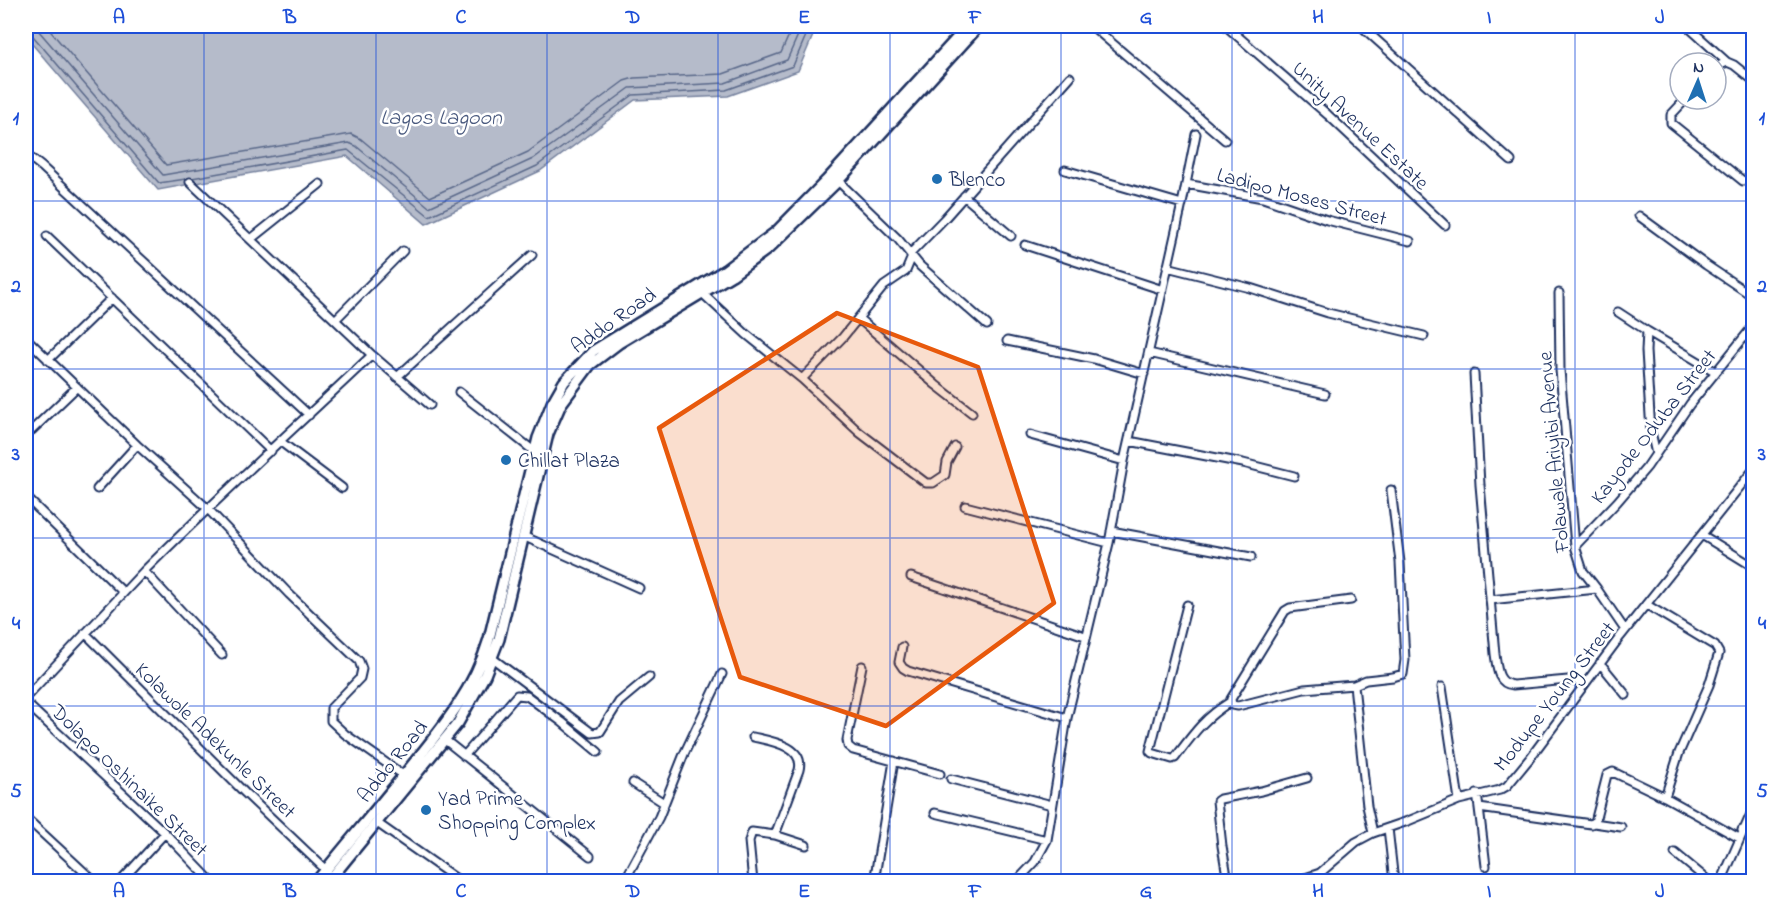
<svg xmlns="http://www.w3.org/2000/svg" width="1779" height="907" viewBox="0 0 1779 907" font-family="'Indie Flower',sans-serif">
	<rect width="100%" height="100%" fill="#fff"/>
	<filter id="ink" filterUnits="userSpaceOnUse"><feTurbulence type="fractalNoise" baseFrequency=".0167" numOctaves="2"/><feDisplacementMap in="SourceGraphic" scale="12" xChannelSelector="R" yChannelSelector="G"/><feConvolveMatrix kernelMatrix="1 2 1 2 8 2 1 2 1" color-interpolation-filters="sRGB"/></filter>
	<g filter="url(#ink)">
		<path fill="#b5bbca" stroke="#77839f" stroke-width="1.5" d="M26,26H817L798,71L728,96L635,100L540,171L426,224L347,156L158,190L26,37Z"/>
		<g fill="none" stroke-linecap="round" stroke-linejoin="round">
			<path stroke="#596789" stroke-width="1.5" d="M26,26H32L38,30L163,175L349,143L356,146L429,207L533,159L630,88L725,83L787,60L802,26
				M46,26L166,165L351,134L361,139L430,197L528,152L624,81L634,78L723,74L781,53L793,26
				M26,33L33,36L159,183L186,179
				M192,178L348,150L429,216L537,166L633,95L726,90L793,66L810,26"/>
			<defs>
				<path id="minor" d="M1092,26L1225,140
					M1226,26L1328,115L1445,225
					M1361,26L1511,161
					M1687,26L1727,62
					M1716,67L1727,62L1734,65L1754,81
					M1686,99L1671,115V123L1743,181L1754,180
					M26,161L32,159L42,167L309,415
					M1065,170L1182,204
					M838,181L898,239L920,266L987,325
					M1186,184L1263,198L1327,220L1410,241
					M964,196L1011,236
					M1639,216L1706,265L1754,297
					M47,236L271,451
					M251,239L320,184
					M1025,245L1163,290
					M1167,267L1250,288L1328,313L1424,336
					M702,293L746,334L802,379L859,432L926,483H933L945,475L947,462L955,447
					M1559,293L1560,370L1575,546L1583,571L1597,589L1625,630
					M1618,312L1647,331
					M858,318L936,385L972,413
					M336,319L403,251
					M26,338L137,445L207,508L289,594L359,661L362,669L360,678L331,708V721L345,734L406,777
					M1007,341L1094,359L1144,374
					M1149,353L1325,394
					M372,355L430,405
					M48,360L112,298
					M1474,374L1480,485L1495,654C1497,667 1497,684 1513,685L1568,680L1585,683
					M397,377L532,255
					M802,379L843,337L884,286L906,271L911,259V253L944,219L1070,77
					M459,392L535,452
					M32,430L77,387
					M1030,435L1124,461
					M1129,441L1243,463L1294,476
					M281,442L342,488
					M1656,454L1651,432L1646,351L1647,331L1716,372
					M97,489L137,445
					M26,497L123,592
					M965,506L1109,543
					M1111,531L1251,557
					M1702,535L1754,567
					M523,536L639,588
					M1575,546L1617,502L1647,467L1690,404L1754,325
					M144,571C218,497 296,427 372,355L190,182
					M911,577L1085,636
					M1351,600L1290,608L1285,611L1231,699L1232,705L1238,706L1304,689L1354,685L1366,680L1393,677L1403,674L1405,660L1400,562L1391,490
					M1490,600L1597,589
					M1187,605L1150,751L1152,753L1172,759L1175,758C1193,734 1204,718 1230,702
					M1647,605L1715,646L1719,653L1709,685L1679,753L1665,797
					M85,633L245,793L326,870
					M902,647L899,662L903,668L908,671L1067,718
					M492,658L592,733L600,732L619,702L649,677
					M1600,663L1626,695
					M862,666L847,740L848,746L853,750L940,774
					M1354,685L1367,806L1373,833
					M1442,687L1459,800
					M26,697L144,571L222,655
					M26,703L165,833L212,882
					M753,737C770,741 805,746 799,770L775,835
					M445,740L590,856
					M464,756L517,695L527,696L562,722L598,752
					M951,779L1052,805
					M633,783L664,803
					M1477,794L1479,808L1591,824L1595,822L1607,775L1613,772L1665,797L1739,838
					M1479,808L1486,866
					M935,813L1047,840
					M26,818L95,882
					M377,823L461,882
					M1594,823L1621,827
					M1388,828L1394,882
					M1742,830L1754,834
					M1675,853L1710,882
					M120,882L165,833
					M624,882L659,817L684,754L722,674
					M753,882L749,841L752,832L775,835L806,845
					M874,882L894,761
					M1016,882L1035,862L1047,840L1067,718L1109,543L1124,461L1182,204L1196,134
					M1228,882L1222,846L1217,801L1220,799L1261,791L1307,778
					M1293,882L1320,873L1356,842L1373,833L1408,821L1459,800L1500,790L1507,786L1530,758L1620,637L1754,469
					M1721,882L1754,807"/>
				<path id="major" d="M316,882C345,846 375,811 404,775C438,733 473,693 489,639L538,438L552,403L564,382L593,351L725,270L777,231L826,181L968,26
					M328,882L458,723L485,675L499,639L548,434L561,404L590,365L619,343L732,275L769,248L838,181L979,26"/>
			</defs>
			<use href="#minor" stroke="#1b2f5e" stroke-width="11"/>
			<use href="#major" stroke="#1b2f5e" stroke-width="14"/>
			<use href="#minor" stroke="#fff" stroke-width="7"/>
			<use href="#major" stroke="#fff" stroke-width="9"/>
		</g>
	</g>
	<path fill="#e8590c" fill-opacity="0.2" stroke="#e8590c" stroke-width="4.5" stroke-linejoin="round" d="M837,313L978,367L1054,603L886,726L740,677L659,428Z"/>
	<path fill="none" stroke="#1d4ed8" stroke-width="1.5" stroke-opacity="0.55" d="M204,26V882M376,26V882M547,26V882M718,26V882M890,26V882M1061,26V882M1232,26V882M1403,26V882M1575,26V882M26,201H1754M26,369H1754M26,538H1754M26,706H1754"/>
	<g fill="#1f6fb2" stroke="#fff" stroke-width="2">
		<circle cx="937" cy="179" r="6"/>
		<circle cx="506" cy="460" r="6"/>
		<circle cx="426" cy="810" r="6"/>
	</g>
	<g text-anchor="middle" stroke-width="5" stroke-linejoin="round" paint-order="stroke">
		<g font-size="21" fill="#1b2f5e" stroke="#fff">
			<text transform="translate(1361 125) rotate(43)" y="7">Unity Avenue Estate</text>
			<text transform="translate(1302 196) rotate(15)" y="7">Ladipo Moses Street</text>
			<text transform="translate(613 320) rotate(-35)" y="7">Addo Road</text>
			<text transform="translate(1653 426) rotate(-52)" y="7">Kayode Oduba Street</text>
			<text transform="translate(1553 452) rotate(-95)" y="7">Folawale Ariyibi Avenue</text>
			<text transform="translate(1554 696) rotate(-52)" y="7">Modupe Young Street</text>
			<text transform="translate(216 740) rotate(44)" y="7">Kolawole Adekunle Street</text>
			<text transform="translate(392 761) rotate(-51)" y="7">Addo Road</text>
			<text transform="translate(130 780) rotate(44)" y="7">Dolapo Oshinaike Street</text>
		</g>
		<g font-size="21" fill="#1b2f5e" stroke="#fff" text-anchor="start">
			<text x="949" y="186">Blenco</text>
			<text x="518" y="467">Chillat Plaza</text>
			<text x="438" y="805">Yad Prime<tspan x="438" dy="24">Shopping Complex</tspan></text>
		</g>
		<g font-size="22" font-style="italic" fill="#49597e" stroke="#fff">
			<text x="441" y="124">Lagos Lagoon</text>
		</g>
	</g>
	<rect width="1779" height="907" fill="none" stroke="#fff" stroke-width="66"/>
	<g transform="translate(1698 81) rotate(3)"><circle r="28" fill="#ffffff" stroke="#a4acbf" stroke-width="1.5"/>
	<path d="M0-4.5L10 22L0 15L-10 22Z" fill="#1f6fb2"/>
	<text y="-9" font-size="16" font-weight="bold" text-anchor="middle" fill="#1b2f5e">N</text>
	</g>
	<rect x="33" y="33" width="1713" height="841" fill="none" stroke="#1d4ed8" stroke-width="2"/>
	<g font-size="20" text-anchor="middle" font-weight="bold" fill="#1d4ed8">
		<text x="119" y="23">A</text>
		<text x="290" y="23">B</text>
		<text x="461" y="23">C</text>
		<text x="633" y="23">D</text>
		<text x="804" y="23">E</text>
		<text x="975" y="23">F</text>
		<text x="1146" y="23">G</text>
		<text x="1318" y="23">H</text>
		<text x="1489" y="23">I</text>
		<text x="1660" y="23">J</text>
		<text x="16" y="124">1</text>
		<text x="1762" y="124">1</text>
		<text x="16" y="292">2</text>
		<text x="1762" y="292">2</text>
		<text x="16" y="460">3</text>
		<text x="1762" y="460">3</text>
		<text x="16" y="629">4</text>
		<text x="1762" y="629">4</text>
		<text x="16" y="797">5</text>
		<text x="1762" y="797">5</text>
		<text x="119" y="897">A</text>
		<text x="290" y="897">B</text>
		<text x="461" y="897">C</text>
		<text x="633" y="897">D</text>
		<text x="804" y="897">E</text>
		<text x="975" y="897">F</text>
		<text x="1146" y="897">G</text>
		<text x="1318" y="897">H</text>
		<text x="1489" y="897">I</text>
		<text x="1660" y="897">J</text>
	</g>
</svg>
